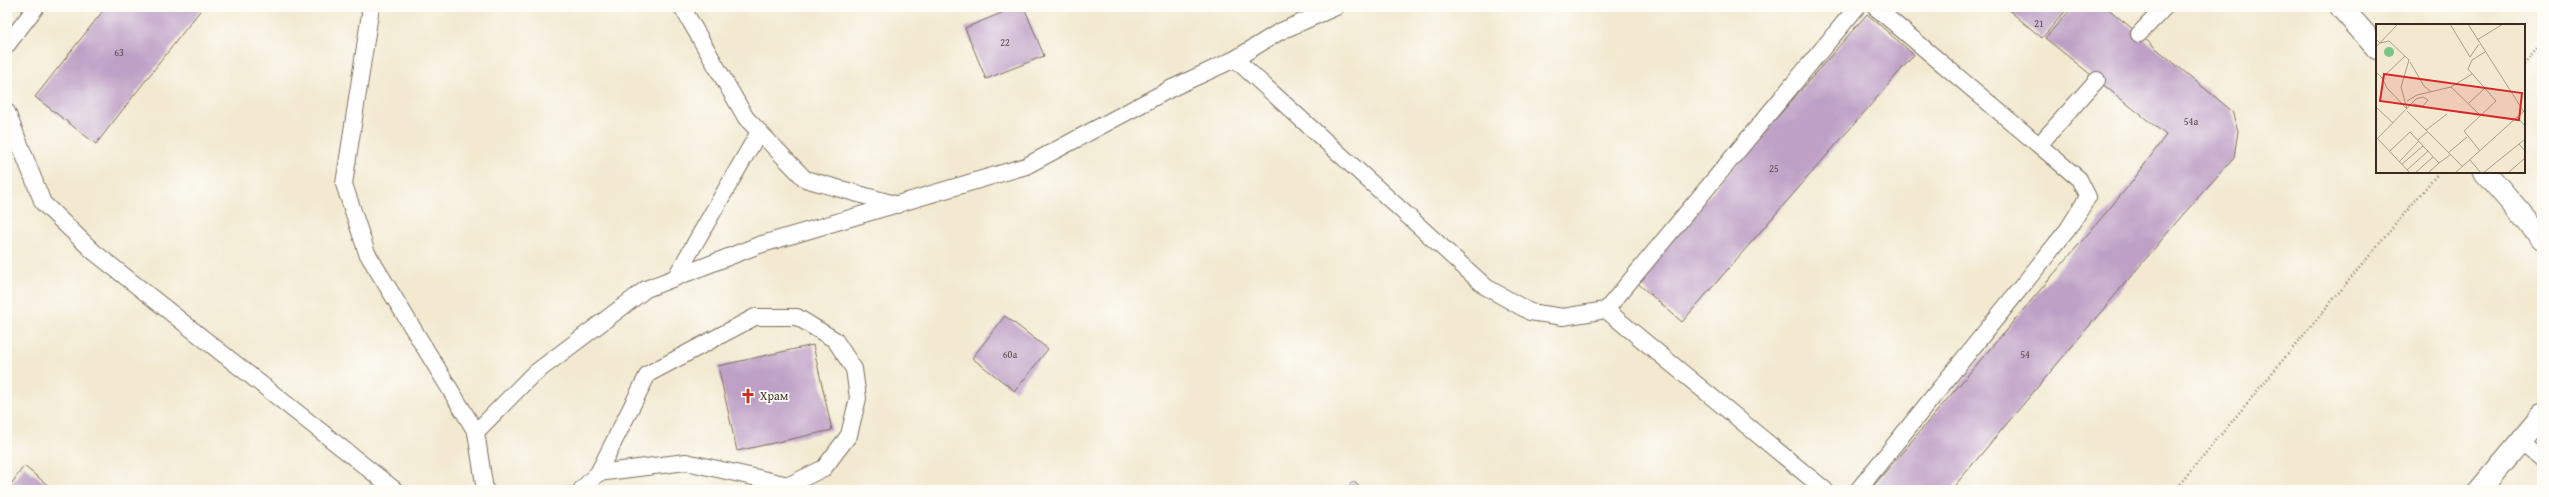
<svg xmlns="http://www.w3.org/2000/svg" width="2549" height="497" viewBox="0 0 2549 497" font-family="'Gentium Book Plus',serif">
	<rect width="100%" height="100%" fill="#fdfcf7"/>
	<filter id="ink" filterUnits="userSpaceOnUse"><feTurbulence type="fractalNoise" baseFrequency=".025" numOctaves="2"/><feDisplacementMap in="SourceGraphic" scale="8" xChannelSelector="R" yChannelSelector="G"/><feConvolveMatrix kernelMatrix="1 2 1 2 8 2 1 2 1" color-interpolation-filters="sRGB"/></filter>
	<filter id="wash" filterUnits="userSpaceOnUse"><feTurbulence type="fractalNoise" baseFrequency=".012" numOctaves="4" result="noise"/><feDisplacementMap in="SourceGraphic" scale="16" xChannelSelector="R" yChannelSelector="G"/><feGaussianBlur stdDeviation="0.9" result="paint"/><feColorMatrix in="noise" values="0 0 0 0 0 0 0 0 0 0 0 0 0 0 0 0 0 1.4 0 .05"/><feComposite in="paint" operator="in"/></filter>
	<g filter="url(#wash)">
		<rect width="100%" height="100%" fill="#f2e9d0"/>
		<g id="blocks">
			<path fill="#bea0c6" d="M106,7H203L96,144L35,97Z
				M1016,7H1024L1044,56L986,79L965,28Z
				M2005,7H2069L2042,38Z
				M2073,7H2106L2232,111L2238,131L2234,157L2180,218L1951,490H1870L2132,182L2166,135L2045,38Z
				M1867,14L1914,55L1682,322L1635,281Z
				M1005,316L1048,349L1015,391L972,358Z
				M813,345L832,430L737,451L718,366Z
				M24,466L54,490H7Z
				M1353,481L1363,490H1345Z"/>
		</g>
	</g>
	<g filter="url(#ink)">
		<use href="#blocks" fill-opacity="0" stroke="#7b6d5c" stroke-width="1"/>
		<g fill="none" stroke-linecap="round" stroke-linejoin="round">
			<defs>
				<path id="lane" d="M371,7L344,184L367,253L476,432L485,490
					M682,7L746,118L805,179L898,205
					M2139,34L2165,7
					M7,45L36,7
					M1235,59L1279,32L1336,7
					M7,112L43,203L94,252L395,490
					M2039,145L2097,80
					M675,278L759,132
					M1606,310L1825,490
					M476,432L531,376L646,289L759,245L1026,166L1172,88L1235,59L1486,287L1530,312L1563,317L1606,310L1857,7
					M2521,442L2542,460
					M581,490L598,473L648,374L755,317H797L835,340L854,369L858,398L849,435L824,468L789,485L686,462L598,473
					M1858,490L2068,229L2088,197L2079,179L1875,7"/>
				<path id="street" d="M2341,7L2377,48
					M2485,172L2542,238"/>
				<path id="secondary" d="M2480,490L2542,416"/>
			</defs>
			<use href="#lane" stroke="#7b6d5c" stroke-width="18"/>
			<use href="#street" stroke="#7b6d5c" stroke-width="24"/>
			<use href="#secondary" stroke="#7b6d5c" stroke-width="24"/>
			<path stroke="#7b6d5c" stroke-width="2.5" stroke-dasharray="1 3" stroke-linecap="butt" d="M2524,65L2542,42
				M2175,490L2439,172"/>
			<use href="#lane" stroke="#fff" stroke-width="16"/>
			<use href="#street" stroke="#fff" stroke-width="22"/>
			<use href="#secondary" stroke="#fff" stroke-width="22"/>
		</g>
	</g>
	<defs>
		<symbol id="church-bare" viewBox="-9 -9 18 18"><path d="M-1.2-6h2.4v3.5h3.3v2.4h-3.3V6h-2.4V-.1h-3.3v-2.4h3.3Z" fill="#c8321e" stroke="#fdfcf7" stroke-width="2.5" paint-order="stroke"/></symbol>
	</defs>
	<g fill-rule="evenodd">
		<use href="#church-bare" x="737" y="385" width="22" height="22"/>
	</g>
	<g text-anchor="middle" stroke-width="3.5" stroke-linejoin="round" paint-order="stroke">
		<g font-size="10" fill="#5c4848">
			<text x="2039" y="27">21</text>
			<text x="1005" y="46">22</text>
			<text x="119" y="56">63</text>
			<text x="2191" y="125">54а</text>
			<text x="1774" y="172">25</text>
			<text x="1010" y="358">60а</text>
			<text x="2025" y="358">54</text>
		</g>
		<g font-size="12" fill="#3b2a1e" stroke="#fdfcf7" text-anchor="start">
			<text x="760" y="400">Храм</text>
		</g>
	</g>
	<g transform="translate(2376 24)">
		<rect width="149" height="149" fill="#f2e9d0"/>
		<path d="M8 28a5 5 0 1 1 10 0a5 5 0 1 1-10 0Z" fill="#79c686"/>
		<path fill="none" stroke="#a99d89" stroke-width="1" d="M74,0L94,33L103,20M92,0L148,88M0,15L4,19L13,17L33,36L25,63L31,85M101,16L127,0M0,23L22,0M34,38L48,62L54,67M0,48L6,54L29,32M6,54L11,64L30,84M75,63L96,50M31,77L41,71L75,63L104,91M93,79L109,64M0,83L17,99M31,87L87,143M141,93L149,102M50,106L71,90M1,114L34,149M149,115L143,120L149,127M0,116L40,75L47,73L52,76L47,82L37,80M42,116L51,108M14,127L34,108L63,139L74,131M104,127L88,107L120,77L92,45L96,36L109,28M72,129L91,113M94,136L105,149M23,138L43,117M26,140L47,122M31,146L52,127M39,149L57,133M52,149L63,139M79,149L149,86M107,149L143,120M132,149L149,134"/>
		<path fill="#d62828" fill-opacity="0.15" stroke="#d62828" stroke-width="2" d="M8,50L146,69L143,96L4,77Z"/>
		<rect width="149" height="149" fill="none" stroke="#3b2a1e" stroke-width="2"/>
	</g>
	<rect width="2549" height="497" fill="none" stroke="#fdfcf7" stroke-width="24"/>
</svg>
